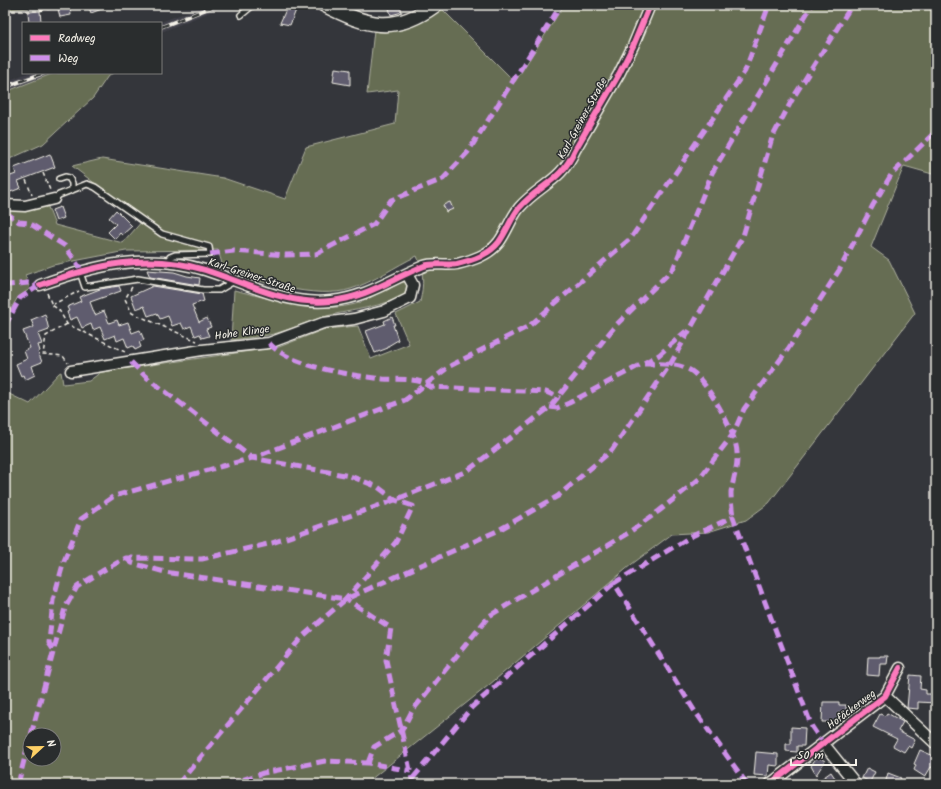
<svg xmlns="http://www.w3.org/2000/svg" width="941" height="789" viewBox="0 0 941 789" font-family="Kalam,sans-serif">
	<rect width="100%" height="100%" fill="#34363b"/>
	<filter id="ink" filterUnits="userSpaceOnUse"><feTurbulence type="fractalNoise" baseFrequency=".025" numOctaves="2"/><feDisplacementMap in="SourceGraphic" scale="8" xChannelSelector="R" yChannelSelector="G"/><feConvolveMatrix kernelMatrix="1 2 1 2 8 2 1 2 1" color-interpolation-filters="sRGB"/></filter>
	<g filter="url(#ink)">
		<path fill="#41414a" d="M206,5H227L161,32V23H158Z
			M28,73H54L5,92V82Z"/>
		<path fill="#666d53" stroke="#adaf9e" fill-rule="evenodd" d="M5,5H27L29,8L5,10Z
			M564,5H936V175L904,166L871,247L889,260L915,313L769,503L746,520L708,532L672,534L632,564L489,685L365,784H5V392L30,404L59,373L61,372L63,384L89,381L101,372L279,347L325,329L358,326L371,359L409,344L396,314L420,302C424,284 424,272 417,256C395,266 374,282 351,289C317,300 255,282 223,267L218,250L126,251L53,265L25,275L30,289L18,297L5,319V203L27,204L44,197L55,225L123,243L143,220L72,166L102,159L223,178L285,199L306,147L395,124L398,90L367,94L374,30L411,25L440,7L515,82ZM30,735H54V759H30Z
			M54,73H113L108,76L93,98L43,144L5,161V92Z
			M401,282H405L408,285V291C397,305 345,311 327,316C309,321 292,329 274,334C260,337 245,338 231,340L234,290C267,298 318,313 351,305C363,303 374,295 385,290L386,291Z"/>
		<path fill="#5e5c6e" stroke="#f4f1e8" d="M88,5H110V6L91,13Z
			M288,5H298L290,25L280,23Z
			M388,5H400L402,12L391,15Z
			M70,7L71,15L60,17L58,9Z
			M40,11L41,21L29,23L28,12Z
			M335,68L350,70V85L333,82Z
			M50,154L55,167L18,181L21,188L5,194V178L16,174L14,168Z
			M450,202L453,209L446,212L443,205Z
			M60,207L64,218L56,221L52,210Z
			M116,210L132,226L122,235L120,233L115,239L108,232L116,224L109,218Z
			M147,270L174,272L187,276L200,278L199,285L150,277Z
			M119,286L121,291L90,302L95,315L104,311L109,323L117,320L119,325L128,322L132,333L140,330L144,340L139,342L141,347L135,350L133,346L128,348L124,338L117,341L115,335L105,339L100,327L93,330L91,324L82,328L77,317L70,320L67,312L69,311L67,307L81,301L79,297L100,289Z
			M153,286L202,294L204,301L192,305L199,322L207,318L211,327L206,329L209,336L202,338L200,334L195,336L191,326L184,329L181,323L172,326L168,316L160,319L157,313L148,316L144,306L136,309L131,296Z
			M45,314L49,330L38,334L42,344L38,345L40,351L38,352L42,362L32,366L35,375L25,380L23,375L21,376L16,364L27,359L24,351L30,348L23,331L34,327L31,320Z
			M392,317L395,325H393L398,340L388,346V348L375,353L366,331L385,324L384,321Z
			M880,656H888L887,664H880L879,676L867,675L868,657H880Z
			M910,675L921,676L920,689L926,690V694H936V703L918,702V709L907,708Z
			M823,702H839V705H846V713H838V722H822Z
			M887,713L903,722L898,731L915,740L911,748L908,746L904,752L893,746L897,739L873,727L880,714L885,716Z
			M791,727L805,728L804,746H797V752L786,751V744H791Z
			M920,750L936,757L934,768L931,767L925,777L914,770L916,765L914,764Z
			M756,752L778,754V766L769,765L768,776L754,775Z
			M817,756L825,761L816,775L811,766Z
			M867,768L875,772L870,782L862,778Z
			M831,772L839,784H814Z
			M888,773L901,778L898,784H885Z"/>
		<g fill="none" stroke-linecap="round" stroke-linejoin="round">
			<defs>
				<path id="lane" d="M241,15L253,5
					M59,179L65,177L69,178L72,183V190
					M54,199L59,195L87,184L95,187L162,234L209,247L210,254L175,255L170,257L167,262
					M80,272L85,287L138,279L203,290H219L234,281"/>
				<path id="street" d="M5,205L25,206L54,199
					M40,285C95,265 147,252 205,270C246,283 287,306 331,301C368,297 391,279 424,266C434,262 447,266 457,264C473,260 489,255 499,242C507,231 511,218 519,208C540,184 561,182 575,150L619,74L633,46L650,5
					M71,371L202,350L269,343L323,323L354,319L384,311L410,298L413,285L407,274
					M885,696L936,744
					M823,743L856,784
					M770,784L885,696L900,668"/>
				<path id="secondary" d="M325,5C367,26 394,35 435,5"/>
			</defs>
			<use href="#lane" stroke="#f4f1e8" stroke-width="8"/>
			<use href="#street" stroke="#f4f1e8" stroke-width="13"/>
			<use href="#secondary" stroke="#f4f1e8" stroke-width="17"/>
			<path stroke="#f4f1e8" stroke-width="1.5" stroke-dasharray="4 3" stroke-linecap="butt" d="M5,11H37L71,5
				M43,173L50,190
				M26,180L32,195
				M132,287L125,299L132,313L197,341
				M47,293L52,305L59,310L67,324L125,352
				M52,305L79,291
				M67,324L46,336L43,354L63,356L68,363"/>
			<use href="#lane" stroke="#2a2d2e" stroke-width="5"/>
			<use href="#street" stroke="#2a2d2e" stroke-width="10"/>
			<use href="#secondary" stroke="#2a2d2e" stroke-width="14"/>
			<defs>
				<path id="rail" d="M161,27L217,5
					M5,87L44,73"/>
			</defs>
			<use href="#rail" stroke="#f4f1e8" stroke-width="4"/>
			<use href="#rail" stroke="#2a2d2e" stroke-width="2.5" stroke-dasharray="8" stroke-linecap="butt"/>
			<path stroke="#ce8fe9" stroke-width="5" stroke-dasharray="10 5" stroke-linecap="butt" d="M5,212L19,222L29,223L65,246L82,271
				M210,254L234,251L285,255L316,254L374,224L391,200L443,179L468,152L561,5
				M5,288L8,285L28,283L40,285
				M5,326L20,298L40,285
				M269,343C290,367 351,375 383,379C397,380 421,377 430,387L546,392L560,398
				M131,362L145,376L252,458L350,476L378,487L395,500L413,506L396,542L346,599L391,628L386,660L413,784
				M644,364C661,364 680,362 694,373C709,386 737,434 737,453C738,466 733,480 731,492C731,500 732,509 733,517
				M550,407L557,408L569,403L659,355L686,331
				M126,558L132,563L165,572L346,599
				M53,649L49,643L53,600L64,561L81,519L114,496L252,458L405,400L450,366L529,326L631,238L745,71L769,5
				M31,735L65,608L77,587L102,571L126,558L202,559L272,543L395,500L467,471L550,407L615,326L673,269L712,173L812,5
				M368,763L374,747L402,730L412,711L489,616L628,533L659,511L699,479L733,434L744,409L788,349L840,269L873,205L891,175L936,131
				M413,778L472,707L614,583
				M18,784L30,737
				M178,784L302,637L346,599L497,531L558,496L612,450L671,363L743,236L772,138L793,98L852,5
				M229,784L263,773L325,761L368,763L411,771
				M747,784L694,710L614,583L692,536L733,517L812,727L823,743"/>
			<defs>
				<path id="cycleway" d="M40,285C95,265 147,252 205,270C246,283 287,306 331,301C368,297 391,279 424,266C434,262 447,266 457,264C473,260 489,255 499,242C507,231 511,218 519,208C540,184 561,182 575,150L619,74L633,46L650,5
					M770,784L885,696L900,668"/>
			</defs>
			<use href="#cycleway" stroke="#2a2d2e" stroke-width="8"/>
			<use href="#cycleway" stroke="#fd7abc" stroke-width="6"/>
		</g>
	</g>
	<g text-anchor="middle" stroke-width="3" stroke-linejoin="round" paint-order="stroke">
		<g font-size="11" fill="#f4f1e8" stroke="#2a2d2e">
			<text transform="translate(582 118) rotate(-61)" y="4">Karl-Greiner-Straße</text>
			<text transform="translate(252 275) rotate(18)" y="4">Karl-Greiner-Straße</text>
			<text transform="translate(242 332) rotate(-8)" y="4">Hohe Klinge</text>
			<text transform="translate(851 709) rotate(-37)" y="4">Hofäckerweg</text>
		</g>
	</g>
	<rect width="941" height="789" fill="none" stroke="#2a2d2e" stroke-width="20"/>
	<rect x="10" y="10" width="921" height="769" fill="none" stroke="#f4f1e8" stroke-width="1.5" filter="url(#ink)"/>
	<rect x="22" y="22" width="140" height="52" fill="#2a2d2e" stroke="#7b7b78"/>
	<rect x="30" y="35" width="20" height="6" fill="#fd7abc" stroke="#7b7b78"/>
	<text x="58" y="42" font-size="12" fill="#f4f1e8">Radweg</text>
	<rect x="30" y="55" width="20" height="6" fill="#ce8fe9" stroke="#7b7b78"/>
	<text x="58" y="62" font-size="12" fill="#f4f1e8">Weg</text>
	<g transform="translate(42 747) rotate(68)"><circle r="19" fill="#2a2d2e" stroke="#7b7b78"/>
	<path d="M0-3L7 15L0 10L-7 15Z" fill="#ffd166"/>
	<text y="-6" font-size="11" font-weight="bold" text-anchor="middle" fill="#f4f1e8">N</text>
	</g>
	<path d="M791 759v6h65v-6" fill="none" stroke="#f4f1e8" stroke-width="2"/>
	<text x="797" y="759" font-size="12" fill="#f4f1e8" stroke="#2a2d2e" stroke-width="3" paint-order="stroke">50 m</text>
</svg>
